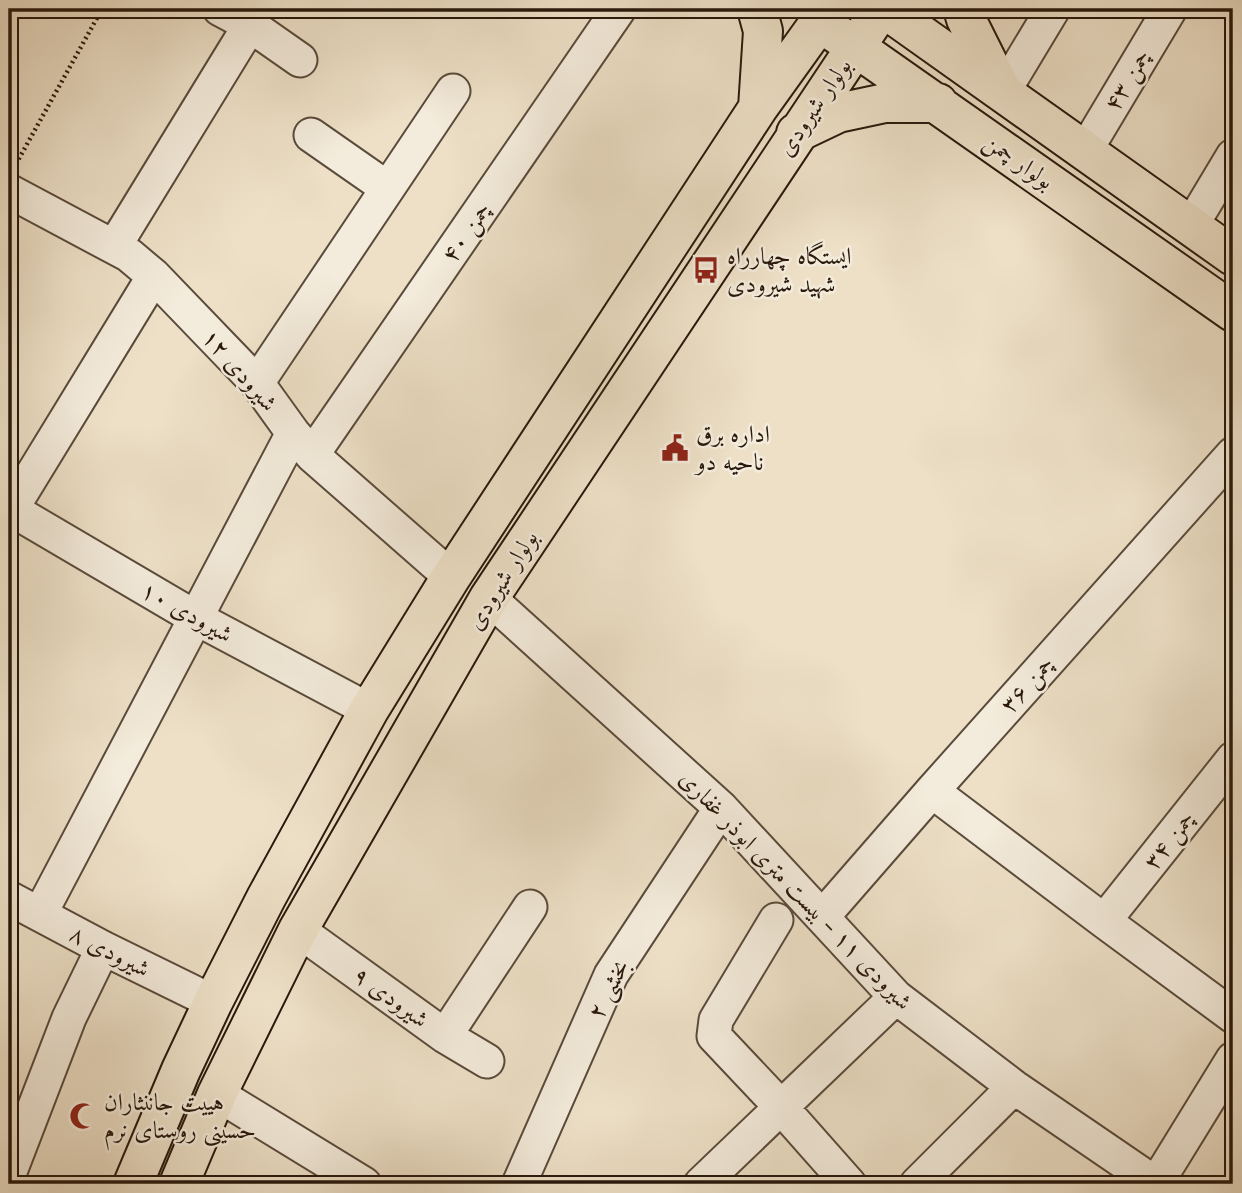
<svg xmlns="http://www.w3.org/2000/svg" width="1242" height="1193" viewBox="0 0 1242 1193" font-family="Cardo,Amiri,serif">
	<rect width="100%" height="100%" fill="#ede0c7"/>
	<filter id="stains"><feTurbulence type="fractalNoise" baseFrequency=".00286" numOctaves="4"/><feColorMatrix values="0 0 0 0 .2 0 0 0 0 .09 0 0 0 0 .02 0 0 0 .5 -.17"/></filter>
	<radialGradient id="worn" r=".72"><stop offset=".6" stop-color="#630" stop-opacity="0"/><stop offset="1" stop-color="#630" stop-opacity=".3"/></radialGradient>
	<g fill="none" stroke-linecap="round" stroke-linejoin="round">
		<defs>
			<path id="minor" d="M220,9L250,25L300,60
				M1003,92L1053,9
				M311,135L387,188
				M1085,151L1170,9
				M9,191L129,255L154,276L257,383L293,433L312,455L451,577
				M1191,226L1233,156
				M114,247L250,25
				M257,383L453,91
				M312,455L619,9
				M9,508L196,618L369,710
				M9,513L154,276
				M489,598L721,808L896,997L1014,1087L1156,1184L1233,1059
				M932,791L1104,921L1233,1016
				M9,898L103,948L213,1002
				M40,914L293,433
				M823,916L932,791L1233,454
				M776,920L716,1020L714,1036L780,1106L849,1184
				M1104,921L1233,759
				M298,930L445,1036L487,1061
				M445,1036L530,907
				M217,1094L364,1184
				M9,1174L69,1018L103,948
				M519,1184L611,975L721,808
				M701,1184L896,997
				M917,1184L1014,1087"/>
			<path id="major" d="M757,9L763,31L758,108
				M885,9L1233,256
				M963,9L966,19L1000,87
				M834,32L1233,312
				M796,133L838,113L885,103H938
				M133,1184L181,1070L213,1002L266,898L369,710L451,577L758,108L829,9
				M179,1184L217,1094L298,930L489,598L881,9"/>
		</defs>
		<use href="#minor" stroke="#5a4a3b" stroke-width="37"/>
		<use href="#major" stroke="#29180c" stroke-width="42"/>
		<path stroke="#29180c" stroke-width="4.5" stroke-dasharray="2 3.5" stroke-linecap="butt" d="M16,164L102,9"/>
		<use href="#minor" stroke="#f3ebdb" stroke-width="33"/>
		<use href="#major" stroke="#ede0c7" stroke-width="38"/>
	</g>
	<defs>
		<symbol id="bus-bare" viewBox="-9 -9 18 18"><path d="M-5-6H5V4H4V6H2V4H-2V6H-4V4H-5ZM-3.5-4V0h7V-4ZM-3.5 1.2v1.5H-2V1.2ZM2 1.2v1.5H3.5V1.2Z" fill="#8f2418" stroke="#f3ebdb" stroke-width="2.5" paint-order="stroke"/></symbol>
		<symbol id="civic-bare" viewBox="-9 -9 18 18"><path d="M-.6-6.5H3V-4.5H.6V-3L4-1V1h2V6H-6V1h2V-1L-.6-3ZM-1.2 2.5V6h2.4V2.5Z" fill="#8f2418" stroke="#f3ebdb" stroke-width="2.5" paint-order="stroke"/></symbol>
		<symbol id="mosque-bare" viewBox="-9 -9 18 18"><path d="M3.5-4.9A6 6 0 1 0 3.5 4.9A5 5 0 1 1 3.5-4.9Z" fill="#8f2418" stroke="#f3ebdb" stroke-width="2.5" paint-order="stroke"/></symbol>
	</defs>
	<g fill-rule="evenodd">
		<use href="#bus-bare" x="687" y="251" width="38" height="38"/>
		<use href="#civic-bare" x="656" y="429" width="38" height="38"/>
		<use href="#mosque-bare" x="64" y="1097" width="38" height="38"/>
	</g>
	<g text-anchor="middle" stroke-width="5" stroke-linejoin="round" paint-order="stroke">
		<g font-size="24" fill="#29180c" stroke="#f3ebdb">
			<text transform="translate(1127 80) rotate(-59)" y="8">چمن ۴۳</text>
			<text transform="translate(814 107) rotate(-56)" y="8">بولوار شیرودی</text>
			<text transform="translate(1019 161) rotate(35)" y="8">بولوار چمن</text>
			<text transform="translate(466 232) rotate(-55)" y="8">چمن ۴۰</text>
			<text transform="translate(240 370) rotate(49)" y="8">شیرودی ۱۲</text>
			<text transform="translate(502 580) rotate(-58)" y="8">بولوار شیرودی</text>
			<text transform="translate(187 612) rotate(29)" y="8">شیرودی ۱۰</text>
			<text transform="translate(1027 684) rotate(-48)" y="8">چمن ۳۶</text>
			<text transform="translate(1169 840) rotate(-52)" y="8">چمن ۳۴</text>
			<text transform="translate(796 890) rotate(46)" y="8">شیرودی ۱۱ - بیست متری ابوذر غفاری</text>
			<text transform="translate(110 951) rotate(27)" y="8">شیرودی ۸</text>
			<text transform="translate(608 989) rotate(-63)" y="8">بخشی ۲</text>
			<text transform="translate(391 997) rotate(36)" y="8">شیرودی ۹</text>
		</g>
		<g font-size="24" fill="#29180c" stroke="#f3ebdb" text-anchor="start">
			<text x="727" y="264">ایستگاه چهارراه<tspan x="727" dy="28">شهید شیرودی</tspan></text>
			<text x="696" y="442">اداره برق<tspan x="696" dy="28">ناحیه دو</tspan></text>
			<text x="104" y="1110">هییت جاننثاران<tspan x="104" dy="28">حسینی روستای نرم</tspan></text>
		</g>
	</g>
	<rect width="1242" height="1193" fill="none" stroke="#ede0c7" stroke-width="35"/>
	<rect x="10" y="10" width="1221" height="1172" fill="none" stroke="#29180c" stroke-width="3.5"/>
	<rect x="18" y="18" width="1207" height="1158" fill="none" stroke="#29180c" stroke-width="2"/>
	<rect width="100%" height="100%" filter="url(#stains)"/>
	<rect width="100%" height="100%" fill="url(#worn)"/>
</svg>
